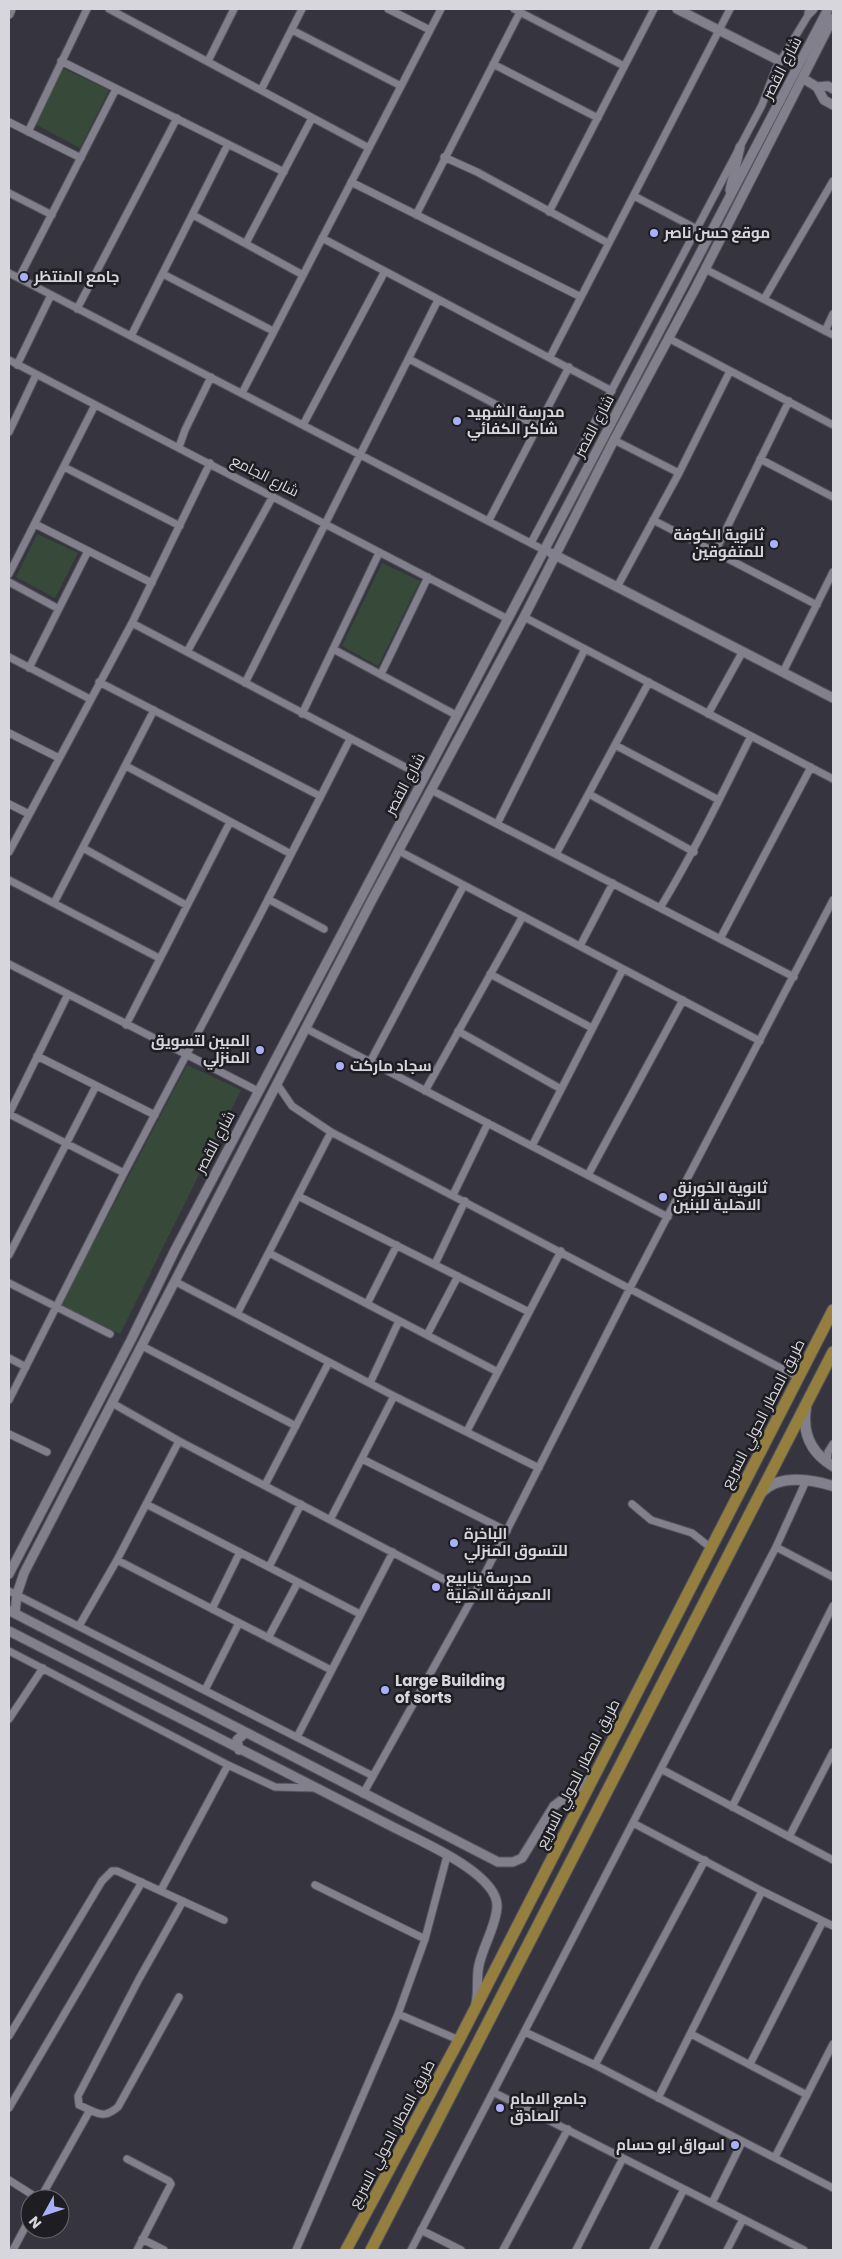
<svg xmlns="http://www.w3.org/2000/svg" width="842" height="2259" viewBox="0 0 842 2259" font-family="Poppins,Cairo,sans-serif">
	<rect width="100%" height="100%" fill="#36353f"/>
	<path fill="#374a3a" d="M62,68L109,90L80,148L35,124Z
		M37,534L78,553L55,598L16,577Z
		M382,563L420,581L378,666L342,646Z
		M187,1065L241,1090L120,1334L61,1305Z"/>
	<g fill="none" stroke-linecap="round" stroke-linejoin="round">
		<defs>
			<path id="minor" d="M109,9L369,148
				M388,9L430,30
				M514,9L624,66
				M292,30L401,86
				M61,61L284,172
				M208,61L234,9
				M493,64L598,118
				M261,90L302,9
				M9,122L81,158
				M28,132L87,9
				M444,157L477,172L608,243
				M351,182L581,297
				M9,193L52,215
				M634,196L697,229
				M549,212L654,9
				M193,215L303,275
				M416,215L520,12
				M322,238L612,391
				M246,243L312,118
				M705,269L833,335
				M9,273L544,550
				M163,274L273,331
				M19,278L116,89
				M764,299L833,181
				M77,309L177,118
				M825,331L833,314
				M131,336L228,144
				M668,338L833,425
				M550,357L730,9
				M409,359L537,426
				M9,360L508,619
				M17,365L51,295
				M242,393L441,9
				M303,425L385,271
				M9,432L36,375
				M614,440L679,473
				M179,447L185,430L211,377
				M760,459L833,497
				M64,467L180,526
				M489,520L569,367
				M653,520L817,605
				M35,524L152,583
				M531,543L762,105L776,68L812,9
				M715,552L789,401
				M9,574L95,405
				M9,582L57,608
				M617,587L679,473L730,371
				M524,617L833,779
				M132,623L424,777
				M333,649L456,715
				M187,652L273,496
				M9,657L90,699
				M29,668L88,551
				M783,672L833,572
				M381,674L428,577
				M99,682L320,796
				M245,683L438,300
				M302,714L379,553
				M708,714L743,651
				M9,733L59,758
				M615,745L717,799
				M126,766L291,854
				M431,790L794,977
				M589,794L694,852
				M9,804L29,814
				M497,824L585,649
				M83,848L186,905
				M399,851L760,1041
				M9,852L132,623L210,463
				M556,854L649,682
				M9,880L159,958
				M268,899L324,929
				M54,903L154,710
				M660,908C694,852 722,794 751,736
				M720,939L811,767
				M580,946L613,883
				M9,964L258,1091
				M490,974L592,1028
				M126,1025L230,822
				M305,1028L668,1217
				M458,1031L561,1089
				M37,1056L155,1115
				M370,1062L464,885
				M277,1084L292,1106L331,1132L798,1377
				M425,1091L523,916
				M9,1114L68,994
				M9,1114L124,1173
				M532,1146L623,969
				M588,1175L683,1000
				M453,1195L488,1123
				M298,1196L529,1312
				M269,1253L498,1372
				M9,1255L96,1086
				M435,1264L465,1201
				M176,1282L394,1396L539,1468
				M9,1283L110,1334
				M367,1304L397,1245
				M237,1314L331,1132
				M427,1335L458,1276
				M142,1346L296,1426
				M9,1358L26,1367
				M370,1383L399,1321
				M9,1400L124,1173L260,915L350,739
				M112,1403L179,1441L474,1595
				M467,1431L561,1251
				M9,1434L47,1452
				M362,1459L507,1531
				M827,1462L828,1452L833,1444
				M265,1485L329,1362
				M146,1504L360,1614
				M632,1504L651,1520L692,1533L711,1548
				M330,1520L394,1396
				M776,1547L833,1577
				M117,1560L331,1670
				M269,1567L301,1504
				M9,1591L373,1776
				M212,1609L240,1552
				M79,1626L117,1560L179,1441
				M268,1638L298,1582
				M9,1651L228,1765L275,1787L315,1788
				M205,1690L239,1623
				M9,1719L43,1668
				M297,1737L393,1552
				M661,1769L833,1860
				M363,1794L474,1595L630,1288L833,900
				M732,1807L833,1606
				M633,1823L762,1891L833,1926
				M789,1837L833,1752
				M315,1885L425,1939
				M161,1890L228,1765
				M398,2014L459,2040
				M525,2032L595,2065L833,2188
				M691,2034L807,2095
				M9,2036L102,1881L112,1871H117L224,1920
				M750,2064L823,1921
				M595,2065L705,1860
				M493,2092L804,2250
				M658,2098L762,1891
				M9,2108L142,1882
				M90,2110C102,2116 107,2116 118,2107L179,1997
				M775,2157L833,2044
				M127,2159L169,2181L171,2184L137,2250
				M9,2180L39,2199
				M40,2199L90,2110L79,2105L78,2096L139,1979L183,1901
				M712,2203L742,2142
				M421,2230L461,2250
				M142,2239L164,2250
				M13,2250L30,2218
				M296,2250L398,2014L425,1939L447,1856
				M411,2250L776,1547L806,1481
				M503,2250L568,2129
				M576,2250L623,2158
				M653,2250L684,2189
				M727,2250L743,2219"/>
			<path id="tertiary" d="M677,9L780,61
				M809,13L813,9
				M9,14L11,9
				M804,79L817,87L824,100L833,105
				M817,87L828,86L833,89
				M730,190L740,147
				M551,553L833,698
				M9,1574L131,1340L175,1250L606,433L828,9
				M10,1611L498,1862H513L522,1858L554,1806L591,1778
				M15,1613L17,1594L24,1573L372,900L524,617L614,440L695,289L833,18
				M9,1631L395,1828C420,1841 499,1874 497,1907C496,1926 483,1946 479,1965C476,1978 479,1991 476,2003
				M239,1750L237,1740L245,1733"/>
			<path id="secondary" d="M806,1408C802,1433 811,1453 833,1466
				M761,1493C778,1474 811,1479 833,1486"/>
			<path id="trunk" d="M346,2250L459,2040L833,1310
				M371,2250L833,1352"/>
		</defs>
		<use href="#minor" stroke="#55545d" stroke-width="9"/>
		<use href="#tertiary" stroke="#55545d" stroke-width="11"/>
		<use href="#secondary" stroke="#55545d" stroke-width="12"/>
		<use href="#trunk" stroke="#55545d" stroke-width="13"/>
		<use href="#minor" stroke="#81808c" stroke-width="7"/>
		<use href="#tertiary" stroke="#81808c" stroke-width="9"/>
		<use href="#secondary" stroke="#81808c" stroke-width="10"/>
		<use href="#trunk" stroke="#947f3f" stroke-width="11"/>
	</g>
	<g fill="#a8b0fc" stroke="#1d1d22" stroke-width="2">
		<circle cx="654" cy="233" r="5"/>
		<circle cx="24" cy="277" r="5"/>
		<circle cx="457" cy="421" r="5"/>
		<circle cx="774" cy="544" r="5"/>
		<circle cx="260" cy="1050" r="5"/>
		<circle cx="340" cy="1066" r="5"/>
		<circle cx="663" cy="1197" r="5"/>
		<circle cx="454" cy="1543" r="5"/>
		<circle cx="436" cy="1587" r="5"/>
		<circle cx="385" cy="1690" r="5"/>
		<circle cx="500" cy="2108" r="5"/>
		<circle cx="735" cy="2145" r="5"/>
	</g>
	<g text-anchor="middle" stroke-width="5" stroke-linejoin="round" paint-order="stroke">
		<g font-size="15" fill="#d7d6dd" stroke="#1d1d22">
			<text transform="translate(782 68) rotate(-63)" y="5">شارع القصر</text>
			<text transform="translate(594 426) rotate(-62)" y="5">شارع القصر</text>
			<text transform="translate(265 476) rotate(27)" y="5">شارع الجامع</text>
			<text transform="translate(405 784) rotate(-62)" y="5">شارع القصر</text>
			<text transform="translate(215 1142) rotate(-62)" y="5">شارع القصر</text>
			<text transform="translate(763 1414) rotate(-63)" y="5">طريق المطار الحولي السريع</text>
			<text transform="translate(578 1774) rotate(-63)" y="5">طريق المطار الحولي السريع</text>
			<text transform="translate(392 2134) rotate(-62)" y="5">طريق المطار الحولي السريع</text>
		</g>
		<g font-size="15" font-weight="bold" fill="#d7d6dd" stroke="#1d1d22" text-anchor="start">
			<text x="664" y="238">موقع حسن ناصر</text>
			<text x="34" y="282">جامع المنتظر</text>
			<text x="467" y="417">مدرسة الشهيد<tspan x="467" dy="17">شاكر الكفائي</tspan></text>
			<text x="764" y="540" text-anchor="end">ثانوية الكوفة<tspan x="764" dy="17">للمتفوقين</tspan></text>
			<text x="250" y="1046" text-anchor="end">المبين لتسويق<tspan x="250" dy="17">المنزلي</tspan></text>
			<text x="350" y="1071">سجاد ماركت</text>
			<text x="673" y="1193">ثانوية الخورنق<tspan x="673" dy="17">الاهلية للبنين</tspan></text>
			<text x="464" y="1539">الباخرة<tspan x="464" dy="17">للتسوق المنزلي</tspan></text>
			<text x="446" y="1583">مدرسة ينابيع<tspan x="446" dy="17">المعرفة الاهلية</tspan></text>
			<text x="395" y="1686">Large Building<tspan x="395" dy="17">of sorts</tspan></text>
			<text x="510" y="2104">جامع الامام<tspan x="510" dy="17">الصادق</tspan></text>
			<text x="725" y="2150" text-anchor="end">اسواق ابو حسام</text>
		</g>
	</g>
	<rect width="842" height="2259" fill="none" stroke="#d7d6dd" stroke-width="20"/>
	<g transform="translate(45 2214) rotate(230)"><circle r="24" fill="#1d1d22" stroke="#67676d"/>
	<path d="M0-4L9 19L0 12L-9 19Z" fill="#a8b0fc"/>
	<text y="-8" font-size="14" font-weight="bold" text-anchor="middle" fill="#d7d6dd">N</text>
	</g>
</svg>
